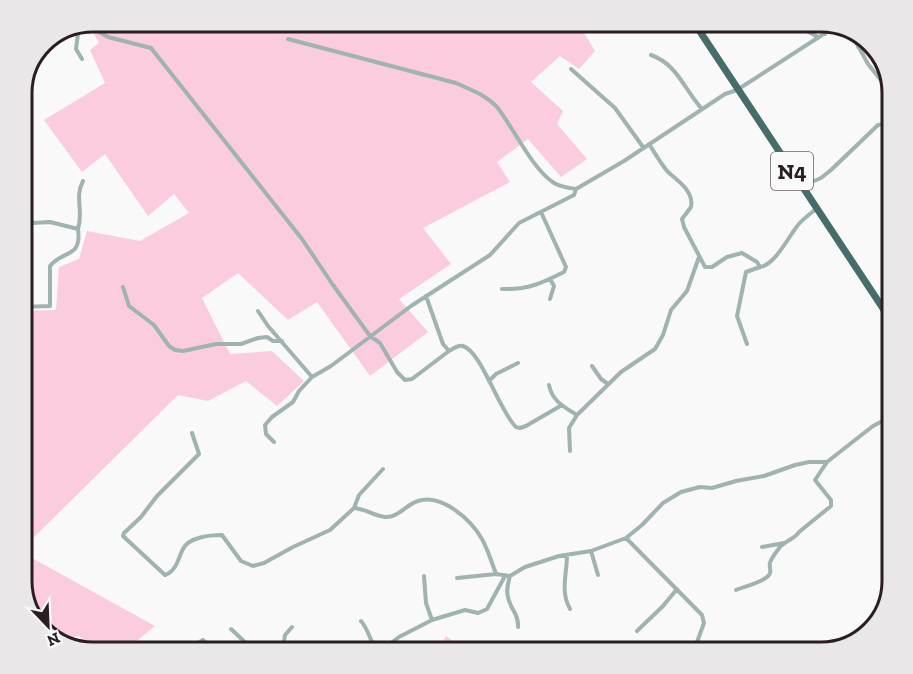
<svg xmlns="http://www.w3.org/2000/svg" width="913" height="674" viewBox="0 0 913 674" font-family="'Zilla Slab',serif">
	<rect width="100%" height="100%" fill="#f9f9f9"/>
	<path fill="#fbcbdf" d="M93,21H577L595,51L579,69L560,56L531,82L563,111L557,124L587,159L561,177L528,139L497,162L510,182L423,228L451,264L399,299L428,332L370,376L317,302L288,320L238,273L202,298L230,354L272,351L304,381L277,406L246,381L208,401L178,395L21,550V311L56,310L59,267L79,259L87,231L140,241L189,213L174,194L148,216L105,154L82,172L44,120L105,83L90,50L99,43L88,23Z
		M21,552L155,626L122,653H109L78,636L60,642L49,638L21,586Z
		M446,636L468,653H436Z"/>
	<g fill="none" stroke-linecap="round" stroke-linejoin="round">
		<path stroke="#9fb3b1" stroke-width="4" d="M818,21L825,34
			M85,24L108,37L151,48L302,239L333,285L370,336L380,343L397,372L405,380L412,379L449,351
			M79,26L76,49L82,59
			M763,27L774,29C789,20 805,30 818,37
			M850,31L868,64L892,94
			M288,39L456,83C471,90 486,95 497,107C513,127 532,169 554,183C561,187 569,188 576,189
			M858,47L867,41
			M651,55C677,64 684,89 702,109
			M571,69L615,108L643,147
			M649,144C655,153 661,164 668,172C678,181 694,191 691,207L682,219L684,227L705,267H712L727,257L742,253L757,262L760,267C775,265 789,236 798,225C803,219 810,214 816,209
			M21,167L27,150L21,143
			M804,189L809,183L821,178L831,170L878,125L892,123
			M21,207L33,223L50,222L78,229C84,210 74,198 83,181
			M123,287L129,306L154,325L169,346L175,350L183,351L216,344H241L258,338L267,337L273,341H282
			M502,289C528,290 542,283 564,272L566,267L541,212
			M426,296L443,344L449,351C454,348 458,345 463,346C482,352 499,411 516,427L520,428L526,426L562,405
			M550,299L554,286L550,279
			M21,307L50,306V266C62,250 82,259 78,229
			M258,311L268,326L312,377
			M747,344L737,316L746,272L760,267
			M592,366L601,379L608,384
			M489,381L496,374L518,363
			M549,385C552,401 564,407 577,415
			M192,433L199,454L157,496L141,517L124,533L123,536L165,575C177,571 178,558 183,549C189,537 210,535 222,535L241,561L253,566L264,563L293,547L330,530L354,508C366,509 375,516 385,517C398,518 407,504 418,501C442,493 471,520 482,539C488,550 492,563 496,574L510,576L525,567L559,556L591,551L626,538L642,525L663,503L681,492L700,487L712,488L736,481L764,476L795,465L809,462H827L873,426L892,416
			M274,442L266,434L265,425L272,417L293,402L299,391L312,377L331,366L411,306L490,255L519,223L574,195L576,189L624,161L725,94L737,90L836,26
			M570,451L569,428L577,415L621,372L655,349L663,335L671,310L687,291L699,257
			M354,508L359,495L383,469
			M626,538L702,615L704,623L693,653
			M762,547L784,543
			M591,551L598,575
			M567,555C567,574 560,591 570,609
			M424,576L426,603L432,620
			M510,576C508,583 506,590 508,597C510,609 519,614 518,627
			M457,578L496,574
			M736,590C743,587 768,581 770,573C771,570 769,566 770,563C771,558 777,551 780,547C786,540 795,539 799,532L831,506V500L815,480L827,462
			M361,621C369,630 371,643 377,653
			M292,627L285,635L284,642L291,651L297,653
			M231,629L247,644H254L259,653
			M637,631L663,606L677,589
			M181,653L203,640L205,642L207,653
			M263,653H274
			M280,653L290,651
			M378,653L399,637L432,620L465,610L478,613L487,609L505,576"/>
		<path stroke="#456e6b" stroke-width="7" d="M693,21L892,322"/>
	</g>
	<g text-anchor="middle" stroke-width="6" stroke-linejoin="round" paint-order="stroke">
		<rect fill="#f9f9f9" stroke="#695f63" stroke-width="1.5" x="771" y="152" width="42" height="38" rx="4.5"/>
		<g font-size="22" font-weight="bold" fill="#2b1d23">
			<text x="792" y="179">N4</text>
		</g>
	</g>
	<path d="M0 0H913V674H0ZM93 32H821A61 61 0 0 1 882 93V581A61 61 0 0 1 821 642H93A61 61 0 0 1 32 581V93A61 61 0 0 1 93 32Z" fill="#e9e7e8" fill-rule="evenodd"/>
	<path fill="none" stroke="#2b1d23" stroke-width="3" d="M93 32H821A61 61 0 0 1 882 93V581A61 61 0 0 1 821 642H93A61 61 0 0 1 32 581V93A61 61 0 0 1 93 32Z"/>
	<g transform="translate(48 626) rotate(157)" stroke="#f9f9f9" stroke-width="4.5" paint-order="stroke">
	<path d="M0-4.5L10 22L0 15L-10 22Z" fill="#2b1d23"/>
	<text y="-9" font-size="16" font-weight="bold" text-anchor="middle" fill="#2b1d23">N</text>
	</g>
</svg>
